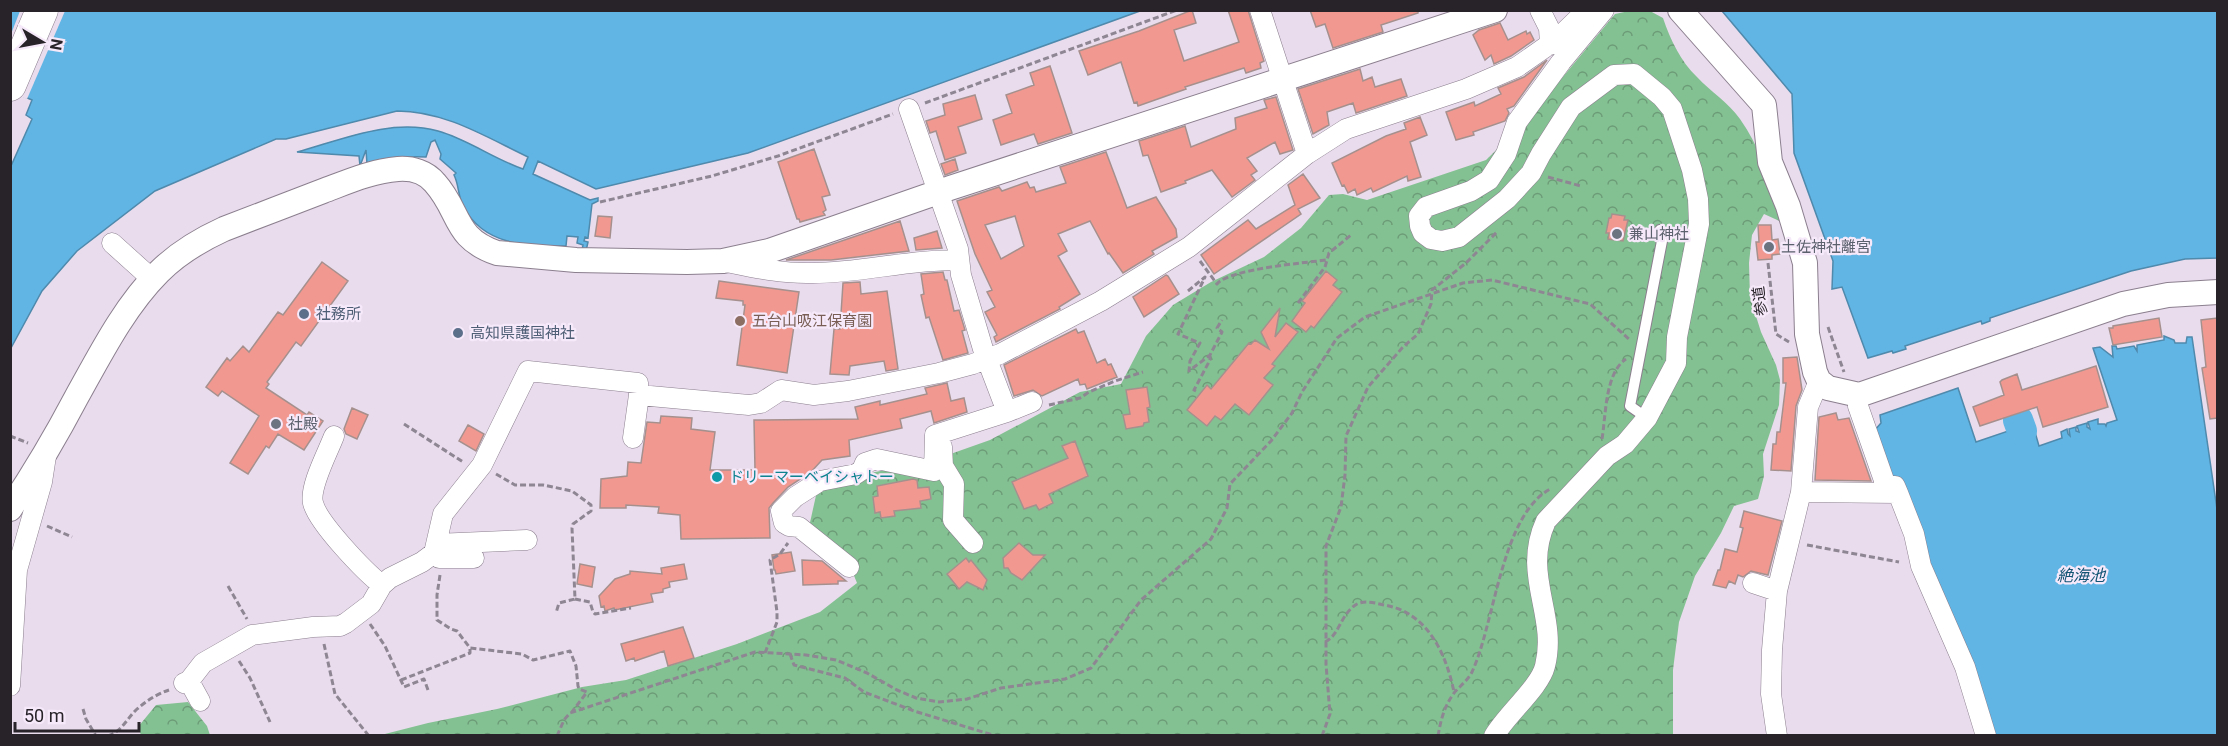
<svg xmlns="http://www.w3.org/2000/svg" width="2228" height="746" viewBox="0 0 2228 746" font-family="Roboto,'Noto Sans JP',sans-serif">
	<defs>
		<pattern id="forest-crowns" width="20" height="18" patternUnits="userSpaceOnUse" patternTransform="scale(1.5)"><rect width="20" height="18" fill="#84c192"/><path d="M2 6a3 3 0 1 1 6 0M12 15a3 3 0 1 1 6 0" fill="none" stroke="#6c9c77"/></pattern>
	</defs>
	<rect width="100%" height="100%" fill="#e9dced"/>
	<path fill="url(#forest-crowns)" d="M1629,11H1650L1663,18C1670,39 1681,62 1697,77C1711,92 1728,102 1740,119C1762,150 1773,189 1786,224L1764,214L1752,235L1749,263L1750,297L1761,332L1776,365L1780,380L1779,405L1763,454L1764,476L1758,499L1734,506L1721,533L1695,576L1679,622L1673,670V735L377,736L428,723L497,709L582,687L626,680L737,644L820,612L857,583L846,556L809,527L817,491L827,481L902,467L942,457L990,440L1080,392L1121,384L1146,336L1173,305L1211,282L1264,257L1301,228L1329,195L1343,194L1367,200L1486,160L1528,119L1615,14Z
		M188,702L207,726L210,735H141L138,727L156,705Z"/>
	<path fill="#60b5e4" stroke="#4f89ac" stroke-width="1.5" d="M11,11H1140L748,153L596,189L538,161L533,174L590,200L598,198V201L592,204L588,238L585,237L584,241L588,242L586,251L582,250L583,245L577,243L578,237L567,236L566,246C526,246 484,246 463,206C458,196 459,185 454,175L456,173L440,159L441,154L435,140L431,142L426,157C406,156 387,158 367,164L366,150L360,166L359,156L297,152C341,140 391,118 438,131C467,139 494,159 523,169L528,157C486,137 445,111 397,111L286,139H276L155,191L77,251L42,291L11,348V166L32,119L26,115L32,100L11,91Z
		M1722,11H2217V258L2185,259L2131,271L1990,318V321L1982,324L1981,321L1905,346L1906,349L1893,353L1892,351L1868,358L1842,287L1832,289L1833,261L1794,153L1792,94Z
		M2164,336L2174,340L2175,343H2186L2187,337H2192L2218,516L2217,735H1994L1889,482L1875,430L1881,423L1880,415L1958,388L1976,442L2008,431L2016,439L2035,432L2039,446L2062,438L2061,432L2067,429L2068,434L2070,436L2069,429L2076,427V431L2079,432L2077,426L2087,423V427L2090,429L2088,422L2098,419V424H2105L2106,426L2107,423L2117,420L2093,348L2100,347L2113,357L2112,346H2116L2117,349L2134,346L2137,351V345L2164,340Z"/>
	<path fill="#e9dced" d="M20,11H65L27,99L11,93V34Z"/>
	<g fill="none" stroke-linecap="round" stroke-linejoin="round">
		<path stroke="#60b5e4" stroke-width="30" d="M2018,420L2022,431"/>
	</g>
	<path fill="#f19990" stroke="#a6908e" stroke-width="1.5" fill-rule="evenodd" d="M1192,10L1196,23L1174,30L1184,61L1239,42L1228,10H1248L1264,61L1260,63L1261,68L1246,73L1244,68L1185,87L1186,89L1138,106L1137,102L1134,103L1121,62L1088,75L1079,51L1139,31Z
		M1310,10H1418V13L1381,25L1383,32L1333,48L1325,24L1316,27Z
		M1500,23L1508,40L1526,31L1527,34L1530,32L1534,40L1511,56L1494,64L1491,55L1485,60L1473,35L1479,30Z
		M1547,60L1514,106L1507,109L1509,113L1505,121L1473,132L1474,135L1456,140L1446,112L1474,102L1475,106L1501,94L1498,88L1524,77Z
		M1050,66L1072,133L1038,144L1034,134L1001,145L993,120L1012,113L1006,95L1034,85L1030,73Z
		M1360,69L1363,81L1372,77L1375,87L1401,79L1407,96L1356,113L1353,103L1327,112L1329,125L1313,134L1298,89Z
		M975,95L982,119L958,127L966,153L945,160L936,131L930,133L926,121L945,115L943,104Z
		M1276,97L1293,150L1280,154L1275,142L1247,158L1257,171L1251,175L1255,180L1232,197L1212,170L1185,181L1186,183L1161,192L1148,155L1143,156L1139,141L1185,126L1191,147L1236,129L1235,118L1267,108L1264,100Z
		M1420,117L1427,135L1410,142L1421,177L1408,181L1407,176L1373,192L1371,188L1357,195L1355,189L1348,193L1344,185L1342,186L1332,163L1386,136L1406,129L1404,123Z
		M814,149L830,195L822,197L826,210L823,212L825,215L800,222L799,219H797L778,162Z
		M1106,152L1127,208L1156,197L1176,229L1177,237L1152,251L1154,254L1123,273L1109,253L1108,254L1090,221L1058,234L1067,251L1058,256L1080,294L1059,307L1060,309L996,342L994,337L997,335L985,312L995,307L987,292L992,290L975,254L957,201L999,187L1002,191L1027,182L1030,188L1034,187L1036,192L1066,183L1060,167ZM1015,216L1024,246L1001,259L985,225Z
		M955,159L958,170L945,175L941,164Z
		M1303,174L1320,198L1298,209L1301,214L1214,274L1201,255L1248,220L1256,229L1295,205L1288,185Z
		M1612,214L1625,216L1624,220H1628L1623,241L1608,239L1609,233H1606L1609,218H1611Z
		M598,216L612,217L610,238L595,236Z
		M900,221L909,251L831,260H786Z
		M1758,225H1771L1772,240L1778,239L1780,254L1772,255V259L1758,260L1756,242H1759Z
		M937,231L942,248L916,250L914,238Z
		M322,262L348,281L301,346L296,342L267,382L269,384L266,388L307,415L309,412L323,421L304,450L278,434L269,448L266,446L248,474L230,463L259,416L222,391L218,396L206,387L227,358L230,361L243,346L249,352L278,312L283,315Z
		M1326,271L1337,280L1333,285L1342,292L1314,328L1311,326L1306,332L1292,321L1305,303L1302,301Z
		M943,272L945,280H947L954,311L959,310L965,330L962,331L968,353L943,360L929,317L926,318L921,295L924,294L921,274Z
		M1166,275L1168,276L1179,294L1144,317L1133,297Z
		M719,281L799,292L787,373L737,365L745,305H743V301L716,298Z
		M860,282L861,294L887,291L898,369L886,371L884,361L850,366L849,375L830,374L834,329H840L843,283Z
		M1280,308L1275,337L1286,323L1298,332L1272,364L1275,366L1264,378L1273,385L1249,415L1235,404L1221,420L1215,416L1207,426L1187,410L1207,385L1211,389L1249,343L1251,344L1255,340L1269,349L1261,332Z
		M2159,318L2162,337L2113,345L2109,328H2113V326Z
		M2217,318V418L2210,419L2202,368L2206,367L2201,320Z
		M1076,329L1078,333L1084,331L1097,363L1105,359L1108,365L1111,364L1117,377L1087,389L1085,384L1080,385L1078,379L1042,396L1033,390L1014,396L1004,365Z
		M1797,357L1802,390L1796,406L1791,471L1771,470L1773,444H1776L1777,432H1780L1786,383H1783V358Z
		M2096,366L2108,407L2043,427L2037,407L1980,426L1973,407L2004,395L2000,382L2002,380L2017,374L2022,390Z
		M947,383L951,401L964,398L967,412L934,423L931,411L900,419L902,428L849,440L850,456L822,460L811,472L788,487L773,503L769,508L770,538L681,539L680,515L658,513L659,507L626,505V508H600L601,479L627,476L628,462L641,463L647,422L660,423L661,416L692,418L691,429L715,432L710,470H755L754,420L858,419L855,407L880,401V405L927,394L925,388Z
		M1147,387L1150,407L1147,408L1149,422L1144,423L1143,426L1126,429L1123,415L1130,414L1126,390Z
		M352,408L368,415L357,439L346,434L344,429Z
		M1836,413L1838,420L1849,418L1871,481L1815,480L1819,417Z
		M468,425L484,434L476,451L459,441Z
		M1075,441L1088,476L1049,494L1053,503L1039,510L1036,505L1024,509L1012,482L1068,458L1062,446Z
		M913,479L917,480L918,488L929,487L931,499L920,501L921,508L894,511L895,516L881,518L880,512L875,513L873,497L878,496L877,486Z
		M1744,511L1782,521L1768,575L1751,571L1743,577L1738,575L1735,584L1729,581L1726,588L1713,585L1718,570H1720L1725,549L1737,552L1743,528L1740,527Z
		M1019,543L1033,555H1045L1022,580L1011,573L1008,568H1004L1003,558Z
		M791,552L795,571L776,574L775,570H774L772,555Z
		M966,558L969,562L971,560L987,580L983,590L967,582L959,589L947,574Z
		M802,560L822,561L846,581H838V584H834L803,585Z
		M580,564L595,567L592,587L577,584Z
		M684,564L687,579L669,582L670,587L663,589V592L651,594L653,602L615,610L614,608L605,611L604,606L601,607L599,596L615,579L630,574V571L662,574L661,568Z
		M683,627L694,658L668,666L664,651L635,661L634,658L626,661L621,644Z"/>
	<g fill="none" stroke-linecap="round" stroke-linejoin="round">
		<defs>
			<path id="service" d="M1647,418L1630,406L1662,241L1660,230"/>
			<path id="minor" d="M1260,10L1307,154
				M1540,10L1549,28L1550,45
				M909,109L958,249L961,275L983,349L1007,412L1032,402
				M112,243L152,279
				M727,262C756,268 783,274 813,273C862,273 910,259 959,260
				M1858,406L1886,486H1895L1898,493
				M334,436C328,452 309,487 313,503C318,523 365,572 382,585
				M633,438L639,395
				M942,447L943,466L954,484L953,520L973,543
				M1801,492L1898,493L1914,534L1921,566L1965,667L1986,736
				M436,544L527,540
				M434,553L439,558H474
				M849,567L799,527L789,526L784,523L781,511L795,497L820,481L856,474L862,470L865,463L877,459L934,471L935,435L1007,412
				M1753,583L1777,591
				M189,681L200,701
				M184,683L189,681L203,663L252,635L313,627L340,626L346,623L371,604L382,585L390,578L422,562L434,553L443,514L482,465L528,371L638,383L639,395L749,405L761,403L781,390L814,395L848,391L939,373L973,364L1000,354L1101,301L1189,247L1307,154L1346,129L1466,89L1517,67L1557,39L1587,10
				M10,686L17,570L42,482L46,456
				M1494,736C1507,714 1540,687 1545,666C1558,615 1521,575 1546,521L1607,456L1625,444L1647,418L1676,363L1677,337L1699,224L1698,199L1692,170L1672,109L1662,97L1634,74L1614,75L1571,107L1541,154L1531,173L1507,199L1459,237L1442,241L1431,239L1423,233L1420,226L1419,216L1426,207L1471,191L1489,180L1506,154L1517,122L1561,62L1604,10
				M1777,736L1771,694L1772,650L1777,591L1801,492L1808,407L1819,381"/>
			<path id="tertiary" d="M1680,10L1764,105L1770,162L1788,206L1805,263L1807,334L1815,372L1819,381L1828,388L1859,395L2123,304L2168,295L2218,292
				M10,509C34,473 56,436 76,398C100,355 124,307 159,272C178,253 200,240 224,229C257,216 290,204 323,191C347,182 372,171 398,169C412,168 426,172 435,183C461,212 453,238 497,253L576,260L687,262L723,261L769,251L950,188L1495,10"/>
			<path id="primary" d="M10,85L42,10"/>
		</defs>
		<use href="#service" stroke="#8b7f8e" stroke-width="12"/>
		<use href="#minor" stroke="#8b7f8e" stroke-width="21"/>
		<use href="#tertiary" stroke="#8b7f8e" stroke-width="26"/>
		<use href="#primary" stroke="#8b7f8e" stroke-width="33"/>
		<path stroke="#8e8692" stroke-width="3" stroke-dasharray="6 3" stroke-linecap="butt" d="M925,103L1177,10
			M1548,177L1581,186
			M600,202L712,176L778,156L893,114
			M1200,261L1217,284C1229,269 1304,263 1326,260
			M1768,263L1776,334L1789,342
			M1188,291L1205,277L1178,334L1200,343L1190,361L1189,371L1210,355L1222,332L1217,328L1222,320
			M1298,303L1325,267L1329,253L1351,235
			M1828,327L1844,372
			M1196,391L1194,390L1210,360V355
			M1049,405L1080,398L1089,392L1115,381L1143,372
			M404,424L463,462
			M10,436L28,443
			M1602,439C1606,415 1605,373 1626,359
			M496,474L515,485H543L572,491L591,505V511L573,524L572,528L575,599L559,603L556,613
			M47,526L72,537
			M1807,545L1899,562
			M440,575L437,595V620L451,629L457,631L470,648L522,654L533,660L570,651L576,666L578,686L579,689L587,692L572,712
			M228,586L247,619
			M575,599L590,602L593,612L595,614L631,608
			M370,624L385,646L404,687L424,679L428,690
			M1325,642C1340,635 1340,614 1357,604C1365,600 1375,603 1384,605C1427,612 1446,653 1454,692
			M324,644L335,694L369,736
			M765,653L777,622V612L770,560L780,554L788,543
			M790,654L794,665L845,678L864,692L914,711L996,736
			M239,661L250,678L270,722
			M401,680L470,653V648
			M83,709L86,719L96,736
			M108,736C122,731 126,720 136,710C146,701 157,694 169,690
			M557,736L564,720L570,713L755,652L806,655L836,660L867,673L897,690L916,698L939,702L967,699L1001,688L1065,679L1091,668L1141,600L1211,539L1227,508L1230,484L1271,441L1292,413L1302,392L1337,338L1365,317L1463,283L1492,280L1590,304L1630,340
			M1322,736L1330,714L1326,664V546L1341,507L1345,475L1346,436L1368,387L1403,347L1418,334L1431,304L1432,290L1466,263L1497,232
			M1438,736C1441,719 1444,707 1454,693C1460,686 1468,680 1472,672C1495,623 1501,516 1550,489"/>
		<use href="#service" stroke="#fff" stroke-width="10"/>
		<use href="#minor" stroke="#fff" stroke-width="20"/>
		<use href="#tertiary" stroke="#fff" stroke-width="24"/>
		<use href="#primary" stroke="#fff" stroke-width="32"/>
	</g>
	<g fill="#6b7280" stroke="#f6e9fa" stroke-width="2">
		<circle cx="1617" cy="234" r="6"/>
		<circle cx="1769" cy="247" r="6"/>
		<circle cx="276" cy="424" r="6"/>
	</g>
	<g fill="#5c6f8a" stroke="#f6e9fa" stroke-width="2">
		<circle cx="304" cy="314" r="6"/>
		<circle cx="458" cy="333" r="6"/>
	</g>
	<circle fill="#8d6e63" stroke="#f6e9fa" stroke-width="2" cx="740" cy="321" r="6"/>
	<circle fill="#0f9aa8" stroke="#f6e9fa" stroke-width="2" cx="717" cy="477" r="6"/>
	<g text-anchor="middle" stroke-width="4.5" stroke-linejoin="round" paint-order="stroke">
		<g font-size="15" fill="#5b616d" stroke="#f6e9fa" text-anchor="start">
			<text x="1629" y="239">兼山神社</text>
			<text x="1781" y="252">土佐神社離宮</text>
			<text x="288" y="429">社殿</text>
		</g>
		<g font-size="15" fill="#272329" stroke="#f6e9fa">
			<text transform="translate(1760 301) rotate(-97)" y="5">参道</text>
		</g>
		<g font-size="15" fill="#4e5e75" stroke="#f6e9fa" text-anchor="start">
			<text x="316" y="319">社務所</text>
			<text x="470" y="338">高知県護国神社</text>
		</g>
		<g font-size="15" fill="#785e54" stroke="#f6e9fa" text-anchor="start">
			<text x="752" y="326">五台山吸江保育園</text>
		</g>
		<g font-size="15" fill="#0d838f" stroke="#f6e9fa" text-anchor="start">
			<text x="729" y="482">ドリーマーベイシャトー</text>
		</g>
		<g font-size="16" font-style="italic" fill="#115474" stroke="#f6e9fa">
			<text x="2081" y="581">絶海池</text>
		</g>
	</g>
	<rect width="2228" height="746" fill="none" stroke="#272329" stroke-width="24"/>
	<g transform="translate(42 42) rotate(100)" stroke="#f6e9fa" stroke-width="4.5" paint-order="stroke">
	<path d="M0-4.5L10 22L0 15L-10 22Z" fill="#272329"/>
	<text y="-9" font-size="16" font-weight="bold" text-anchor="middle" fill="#272329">N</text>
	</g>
	<path d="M15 722v9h124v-9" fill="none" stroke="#272329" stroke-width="3"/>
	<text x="24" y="722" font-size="18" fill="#272329" stroke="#f6e9fa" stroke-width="4.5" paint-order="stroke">50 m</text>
</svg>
